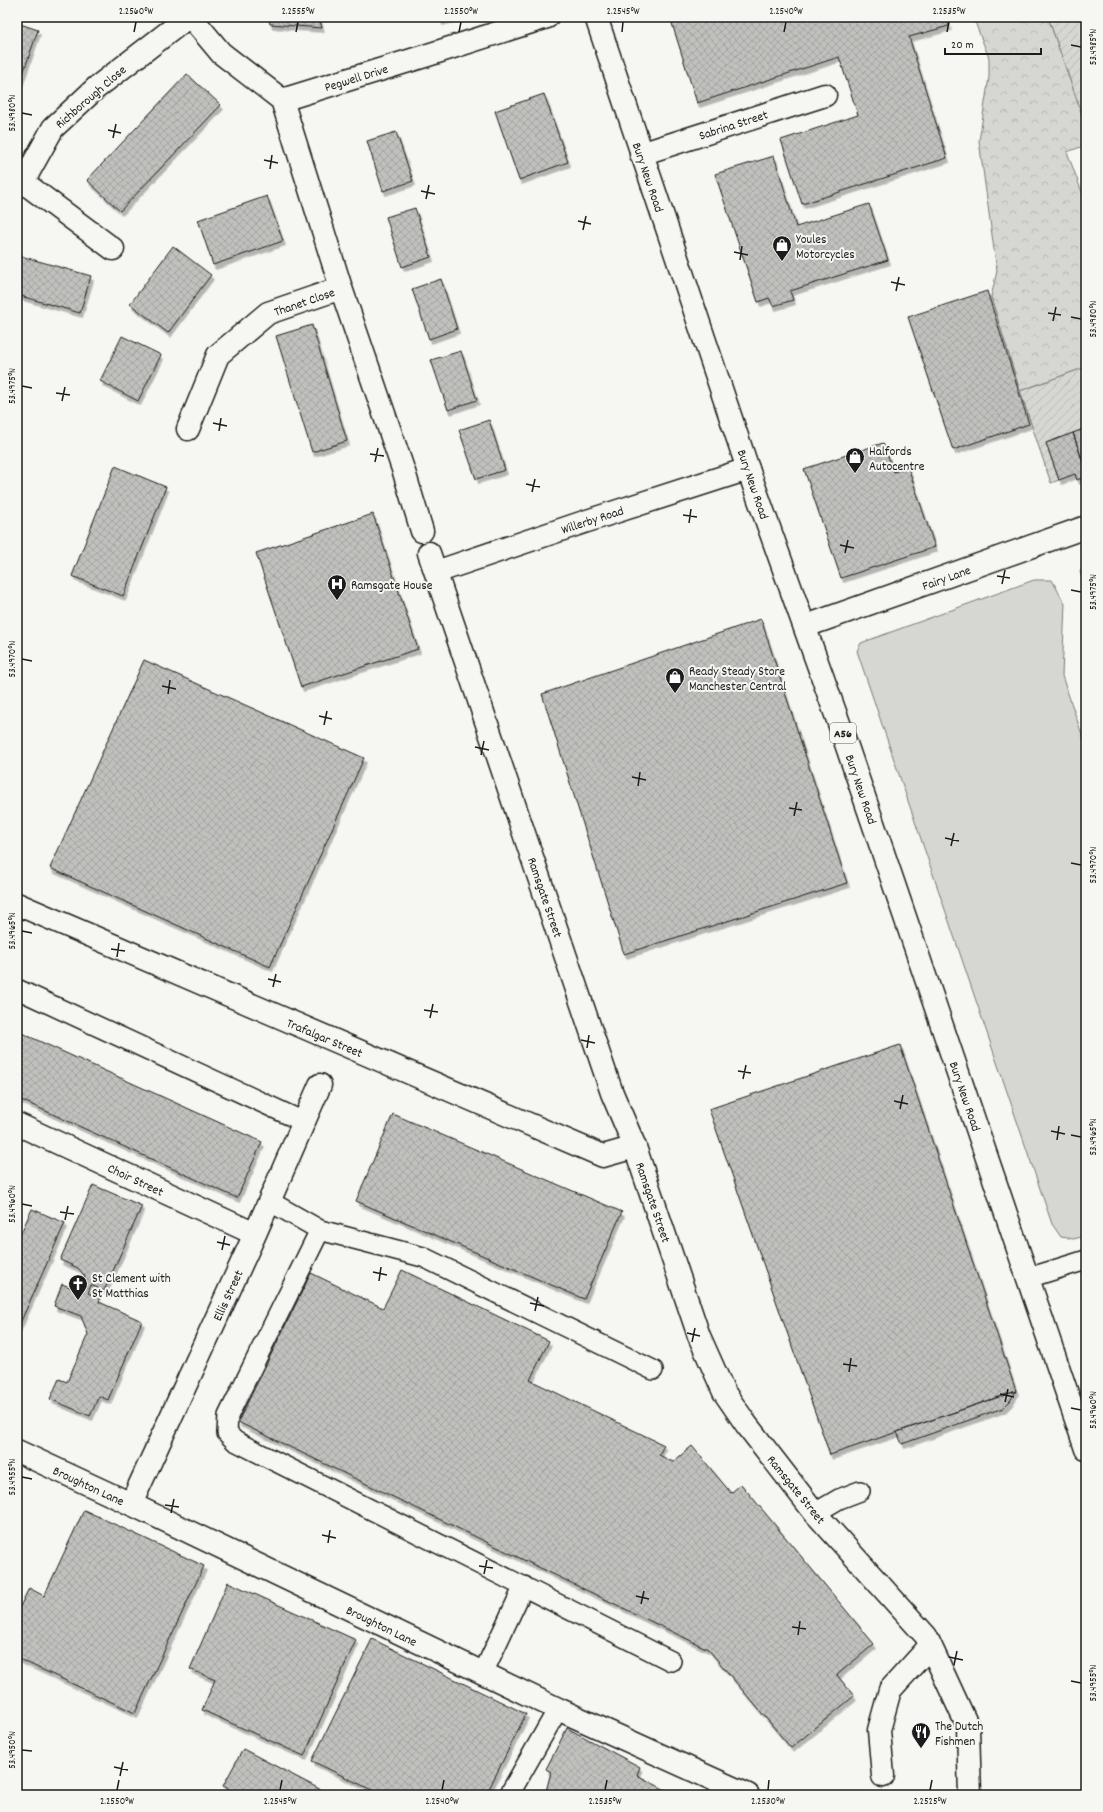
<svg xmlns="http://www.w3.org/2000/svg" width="1103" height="1812" viewBox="0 0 1103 1812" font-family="Dekko,sans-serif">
	<defs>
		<pattern id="forest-crowns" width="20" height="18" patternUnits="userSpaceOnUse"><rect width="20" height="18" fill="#d6d6d2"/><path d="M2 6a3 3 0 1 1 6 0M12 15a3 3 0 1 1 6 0" fill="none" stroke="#b7b7b4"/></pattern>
		<pattern id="garden-furrows" width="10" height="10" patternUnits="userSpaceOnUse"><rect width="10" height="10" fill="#d6d6d2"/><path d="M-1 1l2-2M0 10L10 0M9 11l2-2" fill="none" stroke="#b7b7b4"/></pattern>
		<pattern id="building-cross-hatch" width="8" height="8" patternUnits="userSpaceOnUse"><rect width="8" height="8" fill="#c0c0bd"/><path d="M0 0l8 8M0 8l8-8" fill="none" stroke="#a4a4a2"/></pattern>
		<filter id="shadow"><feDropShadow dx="2.5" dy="4.5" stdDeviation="0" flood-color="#0004"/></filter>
	</defs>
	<rect width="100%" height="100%" fill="#f6f6f2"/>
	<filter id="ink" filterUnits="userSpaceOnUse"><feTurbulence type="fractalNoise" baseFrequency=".025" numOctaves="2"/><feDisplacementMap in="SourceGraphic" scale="8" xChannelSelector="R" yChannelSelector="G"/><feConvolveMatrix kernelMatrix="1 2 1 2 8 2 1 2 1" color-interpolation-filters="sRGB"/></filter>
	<g filter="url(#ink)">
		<path fill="#d6d6d2" stroke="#797977" d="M1034,580H1052L1065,604L1062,676L1086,746V1236L1073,1239L1061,1237L1052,1224L857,651L861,643Z"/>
		<path fill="url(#forest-crowns)" stroke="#797977" d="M973,17H1048L1086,126V145L1067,152L1086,203V367L1020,391L991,297L997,271L979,141L989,77V58Z
			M1086,563V589L1080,572L1084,564Z"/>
		<path fill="url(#garden-furrows)" stroke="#797977" d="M1048,17H1076L1077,18L1086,17V126Z
			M1086,367V428L1046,443L1059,480L1051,483L1020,391Z"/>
		<path fill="url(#building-cross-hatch)" stroke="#1c1c1c" filter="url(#shadow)" d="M268,17H319L322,28L270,24Z
			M439,17H454L440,21Z
			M670,17H946L949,26L909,37L947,158L802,204L781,140L858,115L839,57L697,103Z
			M17,23L38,30L19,85H17Z
			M187,74L221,105L120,211L87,180Z
			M544,94L568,162L519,180L495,111Z
			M396,132L413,181L383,191L367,141Z
			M774,156L796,227L869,204L888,260L790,291L793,300L773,306L769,298L758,302L715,174Z
			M267,196L283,241L213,265L198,220Z
			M415,208L431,257L402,267L386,217Z
			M173,246L211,275L168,333L130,304Z
			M17,255L91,276L80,313L17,295Z
			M441,279L457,329L429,339L412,289Z
			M987,291L1029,424L953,450L908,317Z
			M312,325L347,441L312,452L276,336Z
			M122,336L161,355L138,401L100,381Z
			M461,351L477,400L448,410L431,360Z
			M489,420L505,470L476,479L459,430Z
			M1086,428V471L1073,433Z
			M1073,433L1086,471V476L1077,480L1075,474L1059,480L1046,443Z
			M883,443L894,472L908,467L935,547L841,578L804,469Z
			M115,466L166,487L123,596L72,576Z
			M373,514L418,649L301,687L256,553Z
			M761,619L847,883L624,954L542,694Z
			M144,660L364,758L270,967L50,868Z
			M17,1031L262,1142L237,1198L17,1098Z
			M900,1045L1016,1391L830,1455L709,1109Z
			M393,1114L622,1212L584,1299L356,1201Z
			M93,1185L142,1206L104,1291L91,1285L88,1293L100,1299L99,1302L142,1321L108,1400L99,1396L90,1416L50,1399L59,1379L67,1382L88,1334L81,1316L54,1306L62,1284L80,1291L85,1276L78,1268L60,1260Z
			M32,1209L65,1223L17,1330V1234L20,1235Z
			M402,1270L549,1341L530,1380L664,1445L659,1455L673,1462L692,1446L731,1493L741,1484L874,1644L837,1675L854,1696L791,1748L708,1649L238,1422L311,1273L383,1308Z
			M1016,1391L1010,1401L1003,1408L902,1444L897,1432Z
			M84,1510L204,1566L135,1713L17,1658V1613L29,1588L44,1596Z
			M228,1582L356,1640L304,1756L202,1710L215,1680L190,1669Z
			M372,1639L526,1714L486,1795H382L312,1761Z
			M567,1728L640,1767L637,1775L675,1795H545L551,1772L546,1769Z
			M243,1749L331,1795H239L223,1786Z"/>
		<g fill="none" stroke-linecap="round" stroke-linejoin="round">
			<defs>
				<path id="lane" d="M17,989L304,1122
					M269,1201L320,1230L423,1257L653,1370
					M320,1230L228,1416L227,1433L235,1441L671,1661
					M1028,1278L1086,1260
					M815,1513L839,1499L860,1491
					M483,1673L524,1586
					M509,1795L558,1709"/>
				<path id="street" d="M191,17L221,53L282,100L428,55L547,17
					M282,100L341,288L404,472L422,531
					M641,154L825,95
					M113,249L23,182L53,128L96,88L188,17
					M188,429L218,355L268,313L341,288
					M429,553L612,1093L635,1147L699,1336L724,1392L746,1424L815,1513L926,1636L968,1727L970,1795
					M436,572L584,522L748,469
					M17,904L603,1156L635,1147
					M17,1124L255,1234
					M131,1504L255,1234L320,1085
					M883,1776L879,1730L890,1690L930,1646"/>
				<path id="secondary" d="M806,626L1086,527
					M17,1451L131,1504L558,1709L748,1795"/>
				<path id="highway" d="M596,17L748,469L840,726L1086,1449"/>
			</defs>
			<use href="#lane" stroke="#1c1c1c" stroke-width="22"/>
			<use href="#street" stroke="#1c1c1c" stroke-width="25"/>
			<use href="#secondary" stroke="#1c1c1c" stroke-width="25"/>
			<use href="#highway" stroke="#1c1c1c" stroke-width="25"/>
			<use href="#lane" stroke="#f6f6f2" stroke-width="19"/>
			<use href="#street" stroke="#f6f6f2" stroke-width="22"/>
			<use href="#secondary" stroke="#f6f6f2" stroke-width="22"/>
			<use href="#highway" stroke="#f6f6f2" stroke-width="22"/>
		</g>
	</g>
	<path fill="none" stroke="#1c1c1c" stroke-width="1.5" d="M134,32L136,22M296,32L298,22M459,32L461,22M622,32L623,22M784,32L786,22M947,32L949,22M1071,45L1081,47M22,113L32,115M108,130L121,133M113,138L116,124M264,160L278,163M270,169L272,155M421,191L435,194M426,199L429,185M578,221L591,224M583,230L586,216M734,252L748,255M740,260L742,246M891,282L905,285M896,291L899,277M1048,313L1061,315M1071,317L1081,319M1053,321L1056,307M22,386L32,388M56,393L70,395M62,401L65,387M213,423L227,426M219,431L221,418M370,454L384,456M375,462L378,448M526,484L540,487M532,492L535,479M683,515L697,517M689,523L691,509M840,545L854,548M845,553L848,540M997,576L1010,578M1002,584L1005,570M1071,590L1081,592M22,659L32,661M162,686L176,689M168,694L170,680M319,716L332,719M324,725L327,711M475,747L489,750M481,755L484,741M632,777L646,780M638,786L640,772M789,808L802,810M794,816L797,802M945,838L959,841M951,846L954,833M1071,863L1081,865M22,931L32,933M111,949L125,951M117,957L119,943M268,979L281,982M273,987L276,974M424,1010L438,1012M430,1018L433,1004M581,1040L595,1043M587,1048L589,1035M738,1071L751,1073M743,1079L746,1065M894,1101L908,1104M900,1109L903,1095M1051,1131L1065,1134M1071,1135L1081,1137M1057,1140L1059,1126M22,1204L32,1206M60,1212L74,1214M65,1220L68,1206M217,1242L230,1245M222,1250L225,1236M373,1272L387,1275M379,1281L381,1267M530,1303L544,1306M535,1311L538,1297M687,1333L700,1336M692,1342L695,1328M843,1364L857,1366M849,1372L851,1358M1000,1394L1014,1397M1005,1402L1008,1389M1071,1408L1081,1410M22,1477L32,1479M165,1505L179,1507M171,1513L174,1499M322,1535L336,1538M328,1543L330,1530M479,1566L493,1568M484,1574L487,1560M636,1596L649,1599M641,1604L644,1591M792,1627L806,1629M798,1635L800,1621M949,1657L963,1660M954,1665L957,1651M1071,1681L1081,1683M22,1750L32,1751M114,1767L128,1770M120,1776L123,1762M117,1790L119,1780M280,1790L282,1780M442,1790L444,1780M605,1790L607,1780M768,1790L769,1780M930,1790L932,1780"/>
	<defs>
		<symbol id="shop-pin" viewBox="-11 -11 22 30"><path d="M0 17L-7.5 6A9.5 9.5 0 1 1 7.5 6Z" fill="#1c1c1c" stroke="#f6f6f2"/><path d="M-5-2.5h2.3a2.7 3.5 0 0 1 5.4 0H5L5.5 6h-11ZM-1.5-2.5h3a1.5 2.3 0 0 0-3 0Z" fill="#fff"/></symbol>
		<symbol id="hospital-pin" viewBox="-11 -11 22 30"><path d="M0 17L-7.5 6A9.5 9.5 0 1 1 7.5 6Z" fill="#1c1c1c" stroke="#f6f6f2"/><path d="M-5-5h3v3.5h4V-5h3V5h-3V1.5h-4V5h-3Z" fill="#fff"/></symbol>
		<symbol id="church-pin" viewBox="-11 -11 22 30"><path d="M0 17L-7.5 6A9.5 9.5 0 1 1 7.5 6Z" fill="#1c1c1c" stroke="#f6f6f2"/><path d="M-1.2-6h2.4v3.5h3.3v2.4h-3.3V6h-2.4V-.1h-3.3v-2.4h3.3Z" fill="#fff"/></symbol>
		<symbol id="restaurant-pin" viewBox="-11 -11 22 30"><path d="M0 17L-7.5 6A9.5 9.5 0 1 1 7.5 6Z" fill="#1c1c1c" stroke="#f6f6f2"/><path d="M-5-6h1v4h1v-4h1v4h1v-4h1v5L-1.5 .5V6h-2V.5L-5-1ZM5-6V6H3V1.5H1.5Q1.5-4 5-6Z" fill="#fff"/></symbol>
	</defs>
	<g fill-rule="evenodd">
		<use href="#shop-pin" x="771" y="234" width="22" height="30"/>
		<use href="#shop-pin" x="844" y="446" width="22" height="30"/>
		<use href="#hospital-pin" x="326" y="573" width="22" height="30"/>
		<use href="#shop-pin" x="664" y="666" width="22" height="30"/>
		<use href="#church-pin" x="67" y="1273" width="22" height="30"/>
		<use href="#restaurant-pin" x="910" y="1721" width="22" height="30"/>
	</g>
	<g text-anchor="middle" stroke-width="4" stroke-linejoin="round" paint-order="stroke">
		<rect fill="#f6f6f2" stroke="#5d5d5c" stroke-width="1" x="830" y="723" width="26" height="20" rx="3"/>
		<g font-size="12" font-weight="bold" fill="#1c1c1c">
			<text x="843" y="737">A56</text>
		</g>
		<g font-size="13" fill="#1c1c1c" stroke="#f6f6f2">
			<text transform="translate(356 77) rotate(-17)" y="5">Pegwell Drive</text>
			<text transform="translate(90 96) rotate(-41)" y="5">Richborough Close</text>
			<text transform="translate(733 124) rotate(-18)" y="5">Sabrina Street</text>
			<text transform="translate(649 177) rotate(71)" y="5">Bury New Road</text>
			<text transform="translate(304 301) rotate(-19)" y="5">Thanet Close</text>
			<text transform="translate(754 484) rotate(71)" y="5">Bury New Road</text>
			<text transform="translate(592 519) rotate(-18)" y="5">Willerby Road</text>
			<text transform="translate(946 577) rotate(-20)" y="5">Fairy Lane</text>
			<text transform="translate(862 789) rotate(71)" y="5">Bury New Road</text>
			<text transform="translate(546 897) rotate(71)" y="5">Ramsgate Street</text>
			<text transform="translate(325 1037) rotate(23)" y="5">Trafalgar Street</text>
			<text transform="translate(966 1096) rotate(71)" y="5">Bury New Road</text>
			<text transform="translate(136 1179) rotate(25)" y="5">Choir Street</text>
			<text transform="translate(654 1202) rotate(71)" y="5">Ramsgate Street</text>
			<text transform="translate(227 1295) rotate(-65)" y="5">Ellis Street</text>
			<text transform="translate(89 1485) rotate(25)" y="5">Broughton Lane</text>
			<text transform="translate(797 1489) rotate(51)" y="5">Ramsgate Street</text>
			<text transform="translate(382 1625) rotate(26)" y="5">Broughton Lane</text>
		</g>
		<g font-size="13" fill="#1c1c1c" stroke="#f6f6f2" text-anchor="start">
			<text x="796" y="243">Youles<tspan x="796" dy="15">Motorcycles</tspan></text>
			<text x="869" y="455">Halfords<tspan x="869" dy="15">Autocentre</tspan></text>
			<text x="351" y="589">Ramsgate House</text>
			<text x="689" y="675">Ready Steady Store<tspan x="689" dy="15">Manchester Central</tspan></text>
			<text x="92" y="1282">St Clement with<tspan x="92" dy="15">St Matthias</tspan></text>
			<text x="935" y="1730">The Dutch<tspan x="935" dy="15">Fishmen</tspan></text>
		</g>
	</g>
	<rect width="1103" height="1812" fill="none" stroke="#f6f6f2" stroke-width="44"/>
	<path d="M945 48v6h96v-6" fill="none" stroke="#1c1c1c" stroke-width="2"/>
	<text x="951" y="48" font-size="12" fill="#1c1c1c" stroke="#f6f6f2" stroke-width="3" paint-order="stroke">20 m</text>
	<rect x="22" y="22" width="1059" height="1768" fill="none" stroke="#1c1c1c" stroke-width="1.5"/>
	<g font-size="10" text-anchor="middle" fill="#1c1c1c">
		<text x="136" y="14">2.2560°W</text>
		<text x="298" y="14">2.2555°W</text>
		<text x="461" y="14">2.2550°W</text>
		<text x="623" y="14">2.2545°W</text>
		<text x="786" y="14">2.2540°W</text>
		<text x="949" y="14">2.2535°W</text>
		<text transform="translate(1092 47) rotate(-90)" y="4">53.4985°N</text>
		<text transform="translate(11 113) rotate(-90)" y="4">53.4980°N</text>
		<text transform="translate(1092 319) rotate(-90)" y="4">53.4980°N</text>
		<text transform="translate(11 386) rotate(-90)" y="4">53.4975°N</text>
		<text transform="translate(1092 592) rotate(-90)" y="4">53.4975°N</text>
		<text transform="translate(11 659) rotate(-90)" y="4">53.4970°N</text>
		<text transform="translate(1092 865) rotate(-90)" y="4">53.4970°N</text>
		<text transform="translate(11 931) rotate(-90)" y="4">53.4965°N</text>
		<text transform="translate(1092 1137) rotate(-90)" y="4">53.4965°N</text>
		<text transform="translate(11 1204) rotate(-90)" y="4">53.4960°N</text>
		<text transform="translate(1092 1410) rotate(-90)" y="4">53.4960°N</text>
		<text transform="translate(11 1477) rotate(-90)" y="4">53.4955°N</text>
		<text transform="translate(1092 1683) rotate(-90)" y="4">53.4955°N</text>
		<text transform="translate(11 1750) rotate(-90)" y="4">53.4950°N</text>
		<text x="117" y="1804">2.2550°W</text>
		<text x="280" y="1804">2.2545°W</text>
		<text x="442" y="1804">2.2540°W</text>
		<text x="605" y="1804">2.2535°W</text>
		<text x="768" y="1804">2.2530°W</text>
		<text x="930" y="1804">2.2525°W</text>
	</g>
</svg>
